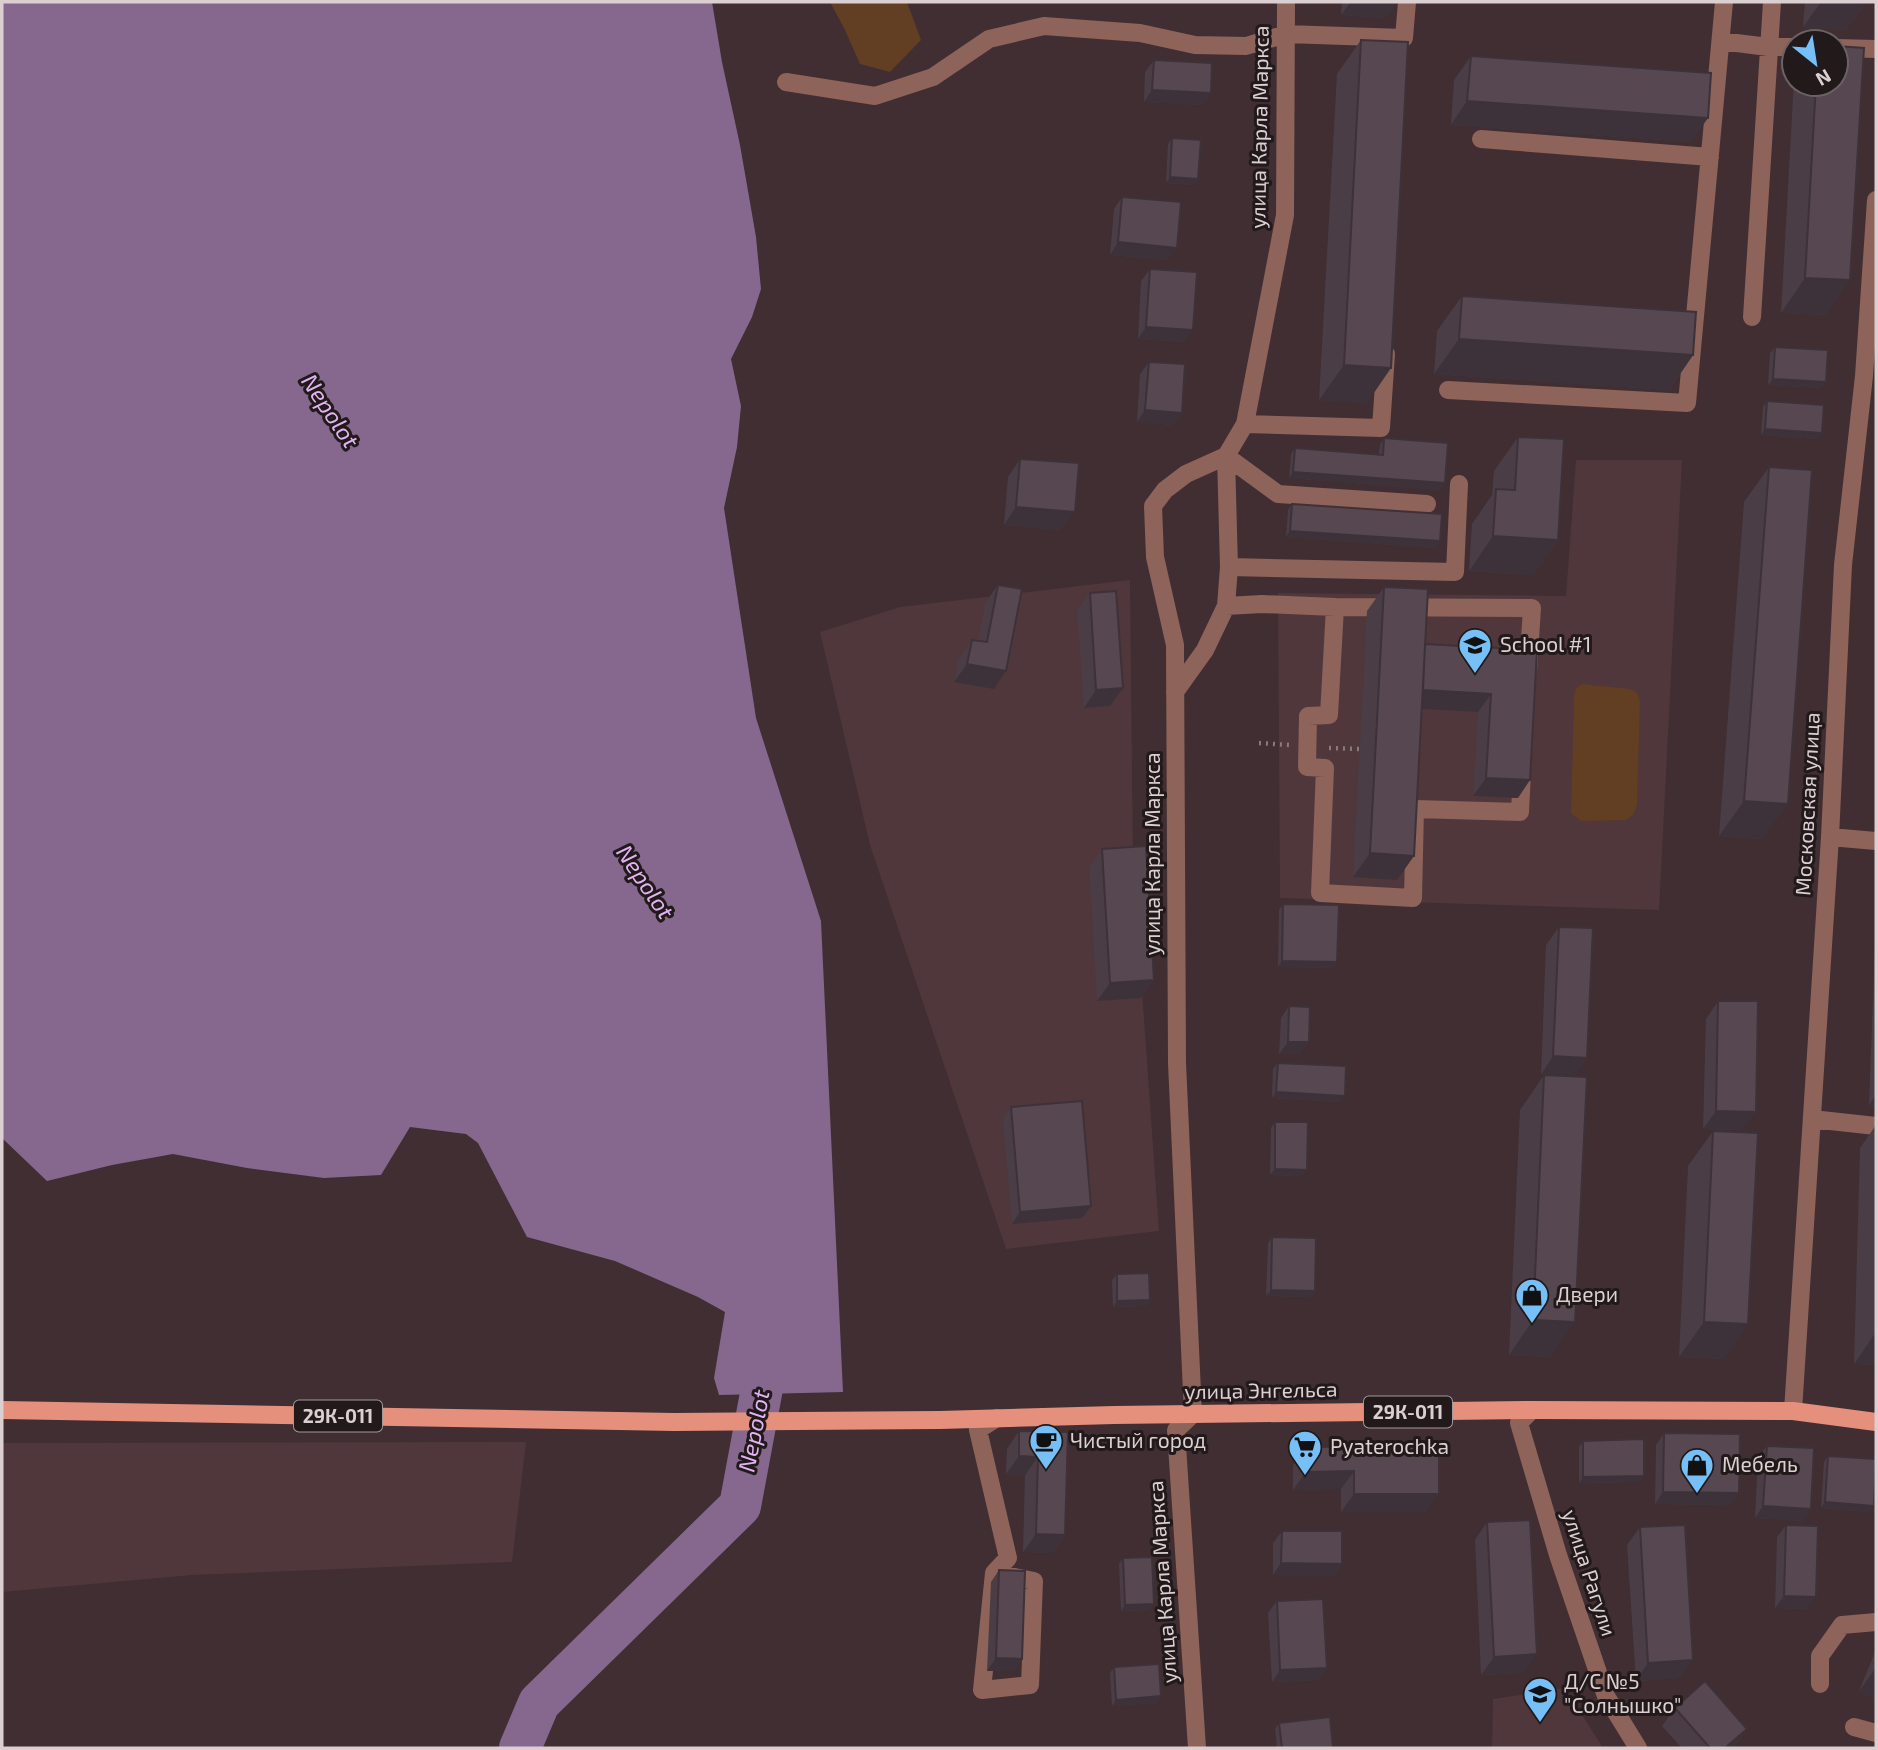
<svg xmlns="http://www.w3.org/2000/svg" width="1878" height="1750" viewBox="0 0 1878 1750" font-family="'Exo 2',sans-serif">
	<rect width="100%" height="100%" fill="#402e32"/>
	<path fill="#50373b" d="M1576,460H1682L1659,910L1280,898L1278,593L1566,596Z
		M1130,580L1133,864L1159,1231L1006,1249L870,845L820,632L900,607Z
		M526,1442L512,1562L192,1575L2,1592V1443Z
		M1565,1688L1603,1748H1492L1493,1699Z"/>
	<path fill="#623e22" d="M830,2H907L921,40L890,72L860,64L845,30Z
		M1582,684L1630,689L1637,693L1640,701L1637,805L1633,815L1626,820L1581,821L1571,813L1574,696L1576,688Z"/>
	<path fill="#86688f" d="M2,2H712L722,62L740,145L756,237L761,289L752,317L731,359L741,406L737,447L724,508L756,718L821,921L843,1392L719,1395L714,1378L725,1312L698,1297L615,1261L527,1237L478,1143L466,1134L410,1127L381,1175L324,1178L247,1168L173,1154L112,1165L47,1181L2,1138Z"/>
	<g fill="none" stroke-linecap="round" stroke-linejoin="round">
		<path stroke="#86688f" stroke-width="42" d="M520,1748L539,1703L740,1506L771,1340"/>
		<path stroke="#897a7d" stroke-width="4.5" stroke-dasharray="2 5" stroke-linecap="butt" d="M1259,743L1289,745
			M1329,748L1360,749"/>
		<path stroke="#8d635a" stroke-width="18" d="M1721,41L1768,47H1794
			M1836,48L1876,49
			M786,82L875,96L933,77L989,39L1044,26L1140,33L1195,45L1246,46L1286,34L1404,38L1407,2
			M1481,139L1710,157
			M1752,317L1772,2
			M1448,390L1687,403L1724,2
			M1245,424L1381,428L1386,354
			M1226,456L1278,494L1427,504
			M1229,567L1455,572L1459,484
			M1226,606L1262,604L1335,607L1532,608L1528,670
			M1335,607L1329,715L1308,716L1307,767L1325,768L1320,893L1413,898L1415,809L1520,812L1522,772
			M1175,692L1205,650L1226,606L1229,567L1226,456
			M1830,837L1876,841
			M1812,1119L1876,1126
			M1532,1410L1519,1423L1558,1555L1606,1696L1638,1748
			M1793,1411L1830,837L1843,565L1864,376L1876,200
			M994,1573L1034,1581L1030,1685L982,1690L994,1573L1008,1558L978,1430L997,1418
			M1820,1684V1656L1842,1625L1876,1622
			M1854,1727L1876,1733
			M1197,1748L1176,1430L1193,1414L1177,1063L1175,645L1155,557L1153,506L1165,490L1186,474L1226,456L1245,424L1285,215L1286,2"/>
		<path stroke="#e58f7d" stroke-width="18" d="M2,1410L674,1422L940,1420L1114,1415L1532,1410L1793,1411L1876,1422"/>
	</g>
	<path fill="#4b3d46" d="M1342,2H1396L1385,18L1341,15Z
		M1805,2H1866L1846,30L1803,27Z
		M1361,40L1367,403L1319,400L1337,74Z
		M1471,56L1691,142L1451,125L1454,80Z
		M1154,60L1202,105L1144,102L1145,72Z
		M1794,80V84H1836L1850,280L1826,315L1781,313Z
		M1172,138L1198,179L1194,185L1166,183L1168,144Z
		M1122,197L1168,260L1110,255L1114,209Z
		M1150,269L1185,342L1138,339L1141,281Z
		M1462,296L1693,355L1669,390L1434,374L1437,331Z
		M1775,347L1822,388L1768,385L1770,353Z
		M1149,362L1173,425L1137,422L1140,374Z
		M1767,401L1818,439L1761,435L1763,407Z
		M1518,437L1558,540L1533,575L1469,571L1472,524L1492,495L1494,471Z
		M1384,438L1441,490L1289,478L1291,454L1295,448L1379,454L1380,445Z
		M1020,459L1062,530L1004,525L1008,477Z
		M1769,467L1763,839L1719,836L1744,502Z
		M1292,504L1440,541L1436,548L1286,537L1288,510Z
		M998,585L994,689L954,682L959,658L972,640L978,641L985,603Z
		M1384,587L1425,644L1537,650L1518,798L1473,796L1478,712L1422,709L1397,880L1353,877L1367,611Z
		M1090,593L1123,688L1110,706L1084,708L1077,611Z
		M1102,849L1154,980L1141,998L1097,1001L1089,867Z
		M1283,904L1337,962L1333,968L1278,967L1279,910Z
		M1876,918V1106L1869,1105Z
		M1559,927L1587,1058L1575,1076L1541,1075L1546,945Z
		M1718,1001L1743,1130L1703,1129L1706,1019Z
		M1289,1006L1309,1042L1300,1054H1279L1281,1018Z
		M1278,1063L1345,1096L1340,1102L1272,1098L1273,1069Z
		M1544,1075L1551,1357L1509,1355L1520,1110Z
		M1011,1107L1091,1206L1082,1218L1012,1224L1003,1119Z
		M1275,1122L1303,1176L1270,1175L1271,1128Z
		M1876,1125V1365L1854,1364L1860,1148Z
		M1713,1131L1724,1359L1679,1357L1688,1166Z
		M1272,1237L1315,1291L1311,1297L1266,1296L1268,1243Z
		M1117,1274L1150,1300L1146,1306L1113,1307L1112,1280Z
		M1019,1431L1068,1432L1065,1535L1053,1553L1023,1552L1025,1475L1006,1474L1007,1449Z
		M1664,1433L1739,1493L1730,1505L1655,1504L1656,1445Z
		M1583,1441L1644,1476L1640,1482L1579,1483V1447Z
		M1439,1446L1426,1512H1341V1489L1293,1490V1465L1306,1447Z
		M1767,1446L1802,1521L1755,1518L1758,1458Z
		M1828,1456L1874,1506L1870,1512L1821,1508L1824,1462Z
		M1487,1522L1524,1673L1481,1675L1475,1540Z
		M1786,1525L1807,1609L1775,1608L1777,1537Z
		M1640,1527L1680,1678L1636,1681L1627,1545Z
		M1282,1531L1342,1564L1334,1576L1273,1575V1543Z
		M1123,1558L1150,1610L1121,1611L1119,1564Z
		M999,1570L1022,1659L1014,1671H987L991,1582Z
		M1277,1601L1327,1668L1318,1680L1272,1682L1268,1613Z
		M1876,1650V1699L1859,1691Z
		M1114,1667L1157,1703L1112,1706L1110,1673Z
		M1675,1708L1747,1729L1734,1748H1682L1662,1726Z
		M1279,1723L1333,1748H1277L1275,1729Z"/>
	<path fill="#3d3239" d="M1351,2H1396L1385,18L1341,15Z
		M1821,2H1866L1846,30L1803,27Z
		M1152,90L1211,93L1202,105L1144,102Z
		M1467,101L1708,118L1691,142L1451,125Z
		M1170,177L1198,179L1194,185L1166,183Z
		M1118,242L1177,248L1168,260L1110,255Z
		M1805,278L1850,280L1826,315L1781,313Z
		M1146,327L1193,330L1185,342L1138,339Z
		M1459,339L1693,355L1669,390L1434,374Z
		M1344,365L1391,368L1367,403L1319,400Z
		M1773,379L1826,382L1822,388L1768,385Z
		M1145,410L1182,413L1173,425L1137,422Z
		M1765,429L1822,433L1818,439L1761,435Z
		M1293,472L1445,483L1441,490L1289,478Z
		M1016,507L1075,512L1062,530L1004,525Z
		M1290,531L1440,541L1436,548L1286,537Z
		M1493,536L1558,540L1533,575L1469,571Z
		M967,664L1006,671L994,689L954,682Z
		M1123,688L1110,706L1084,708L1096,690Z
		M1419,690L1491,694L1478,712L1406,708Z
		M1486,778L1530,780L1518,798L1473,796Z
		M1744,801L1788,804L1763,839L1719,836Z
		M1370,853L1414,856L1397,880L1353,877Z
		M1282,961L1337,962L1333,968L1278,967Z
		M1154,980L1141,998L1097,1001L1110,983Z
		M1288,1042H1309L1300,1054H1279Z
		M1553,1056L1587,1058L1575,1076L1541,1075Z
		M1276,1092L1345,1096L1340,1102L1272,1098Z
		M1876,1095V1106L1869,1105Z
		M1716,1111L1756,1112L1743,1130L1703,1129Z
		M1275,1169L1307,1170L1303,1176L1270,1175Z
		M1091,1206L1082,1218L1012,1224L1020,1212Z
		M1271,1290L1315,1291L1311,1297L1266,1296Z
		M1150,1300L1146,1306L1113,1307L1117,1301Z
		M1533,1320L1575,1322L1551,1357L1509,1355Z
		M1704,1322L1748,1324L1724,1359L1679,1357Z
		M1876,1332V1365L1854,1364Z
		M1019,1456L1038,1457L1025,1475L1006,1474Z
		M1354,1471L1341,1489L1293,1490L1306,1472Z
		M1644,1476L1640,1482L1579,1483L1583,1477Z
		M1663,1492L1739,1493L1730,1505L1655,1504Z
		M1354,1494H1439L1426,1512H1341Z
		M1825,1502L1874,1506L1870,1512L1821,1508Z
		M1763,1506L1811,1509L1802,1521L1755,1518Z
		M1036,1534L1065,1535L1053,1553L1023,1552Z
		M1281,1563L1342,1564L1334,1576L1273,1575Z
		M1784,1596L1816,1597L1807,1609L1775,1608Z
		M1154,1604L1150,1610L1121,1611L1125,1605Z
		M1537,1654L1524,1673L1481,1675L1494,1657Z
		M996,1658L1022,1659L1014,1671H987Z
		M1693,1660L1680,1678L1636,1681L1648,1663Z
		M1327,1668L1318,1680L1272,1682L1280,1670Z
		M1876,1668V1699L1859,1691Z
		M1161,1696L1157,1703L1112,1706L1116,1700Z
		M1747,1729L1734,1748H1725Z"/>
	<path fill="#574751" stroke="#3d3239" stroke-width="2" d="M1361,40L1408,42L1391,368L1344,365Z
		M1836,46L1864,48L1850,280L1805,278L1816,84H1836Z
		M1471,56L1711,73L1708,118L1467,101Z
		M1154,60L1212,63L1211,93L1152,90Z
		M1172,138L1201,140L1198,179L1170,177Z
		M1122,197L1181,202L1177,248L1118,242Z
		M1150,269L1197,272L1193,330L1146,327Z
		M1462,296L1696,312L1693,355L1459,339Z
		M1775,347L1828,350L1826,382L1773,379Z
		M1149,362L1185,364L1182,413L1145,410Z
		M1767,401L1824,405L1822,433L1765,429Z
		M1518,437L1564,439L1558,540L1493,536L1496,489L1515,490Z
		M1384,438L1448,443L1445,483L1293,472L1295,448L1383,455Z
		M1020,459L1079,463L1075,512L1016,507Z
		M1769,467L1812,470L1788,804L1744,801Z
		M1292,504L1442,514L1440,541L1290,531Z
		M998,585L1022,589L1006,671L967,664L972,640L987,642Z
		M1384,587L1428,589L1414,856L1370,853Z
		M1116,591L1123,688L1096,690L1090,593Z
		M1425,644L1537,650L1530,780L1486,778L1491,694L1423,690Z
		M1146,846L1154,980L1110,983L1102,849Z
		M1283,904L1339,905L1337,962L1282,961Z
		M1559,927L1593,928L1587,1058L1553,1056Z
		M1718,1001H1758L1756,1112L1716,1111Z
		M1289,1006L1310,1007L1309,1042H1288Z
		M1278,1063L1346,1066L1345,1096L1276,1092Z
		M1544,1075L1587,1077L1575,1322L1533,1320Z
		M1082,1101L1091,1206L1020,1212L1011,1107Z
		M1275,1122H1308L1307,1170L1275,1169Z
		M1713,1131L1758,1133L1748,1324L1704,1322Z
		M1272,1237L1316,1238L1315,1291L1271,1290Z
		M1149,1273L1150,1300L1117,1301V1274Z
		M1019,1431L1068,1432L1065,1535L1036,1534L1038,1457L1019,1456Z
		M1664,1433L1740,1434L1739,1493L1663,1492Z
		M1644,1439V1476L1583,1477V1441Z
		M1439,1446V1494H1354V1471L1306,1472V1447Z
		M1767,1446L1814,1448L1811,1509L1763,1506Z
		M1828,1456L1876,1459L1874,1506L1825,1502Z
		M1530,1520L1537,1654L1494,1657L1487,1522Z
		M1685,1525L1693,1660L1648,1663L1640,1527Z
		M1786,1525L1818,1526L1816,1597L1784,1596Z
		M1282,1531H1342V1564L1281,1563Z
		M1152,1557L1154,1604L1125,1605L1123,1558Z
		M999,1570L1025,1571L1022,1659L996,1658Z
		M1323,1599L1327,1668L1280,1670L1277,1601Z
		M1159,1664L1161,1696L1116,1700L1114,1667Z
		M1705,1681L1747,1729L1725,1748H1710L1675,1708Z
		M1330,1717L1333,1748H1282L1279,1723Z"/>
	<defs>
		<symbol id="school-pin" viewBox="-11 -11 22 30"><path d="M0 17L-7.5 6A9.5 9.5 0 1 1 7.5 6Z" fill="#77c0f7" stroke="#21191a"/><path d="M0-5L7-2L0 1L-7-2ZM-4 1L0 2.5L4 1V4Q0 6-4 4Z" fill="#111"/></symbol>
		<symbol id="shop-pin" viewBox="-11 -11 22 30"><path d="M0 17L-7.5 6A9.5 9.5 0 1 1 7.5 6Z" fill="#77c0f7" stroke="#21191a"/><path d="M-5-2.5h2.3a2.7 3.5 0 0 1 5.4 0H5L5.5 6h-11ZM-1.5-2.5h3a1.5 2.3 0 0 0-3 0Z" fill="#111"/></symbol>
		<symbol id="cafe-pin" viewBox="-11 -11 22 30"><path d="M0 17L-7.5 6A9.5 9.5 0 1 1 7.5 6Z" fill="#77c0f7" stroke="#21191a"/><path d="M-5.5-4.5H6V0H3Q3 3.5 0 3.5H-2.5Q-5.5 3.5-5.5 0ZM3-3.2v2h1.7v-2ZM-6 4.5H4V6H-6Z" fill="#111"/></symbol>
		<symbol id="supermarket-pin" viewBox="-11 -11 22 30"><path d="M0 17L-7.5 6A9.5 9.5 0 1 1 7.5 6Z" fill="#77c0f7" stroke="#21191a"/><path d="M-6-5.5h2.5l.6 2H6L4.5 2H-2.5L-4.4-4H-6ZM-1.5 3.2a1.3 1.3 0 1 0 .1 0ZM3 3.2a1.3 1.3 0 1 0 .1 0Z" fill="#111"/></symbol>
	</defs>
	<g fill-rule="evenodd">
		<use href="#school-pin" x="1456" y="626" width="38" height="52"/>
		<use href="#shop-pin" x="1513" y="1276" width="38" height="52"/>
		<use href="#cafe-pin" x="1027" y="1422" width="38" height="52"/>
		<use href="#supermarket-pin" x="1286" y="1428" width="38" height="52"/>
		<use href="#shop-pin" x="1678" y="1446" width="38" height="52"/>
		<use href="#school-pin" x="1521" y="1675" width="38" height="52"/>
	</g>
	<g text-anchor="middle" stroke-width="6" stroke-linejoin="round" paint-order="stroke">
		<g fill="#21191a" stroke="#a3989a" stroke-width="2">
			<rect x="1364" y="1396.5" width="88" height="31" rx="5"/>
			<rect x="294" y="1400.5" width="88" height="31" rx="5"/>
		</g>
		<g font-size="19" font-weight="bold" fill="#dbcfd1">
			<text x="1408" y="1419">29К-011</text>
			<text x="338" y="1423">29К-011</text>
		</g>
		<g font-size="21" fill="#dbcfd1" stroke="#21191a">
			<text transform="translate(1260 127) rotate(-89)" y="7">улица Карла Маркса</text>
			<text transform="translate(1808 804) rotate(-87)" y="7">Московская улица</text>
			<text transform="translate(1153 854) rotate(-90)" y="7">улица Карла Маркса</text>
			<text transform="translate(1261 1391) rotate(-1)" y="7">улица Энгельса</text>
			<text transform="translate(1589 1573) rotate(72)" y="7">улица Рагули</text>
			<text transform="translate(1163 1582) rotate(-94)" y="7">улица Карла Маркса</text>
		</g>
		<g font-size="21" fill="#dbcfd1" stroke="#21191a" text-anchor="start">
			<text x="1500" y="652">School #1</text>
			<text x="1556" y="1302">Двери</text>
			<text x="1070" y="1448">Чистый город</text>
			<text x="1330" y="1454">Pyaterochka</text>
			<text x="1722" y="1472">Мебель</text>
			<text x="1564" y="1689">Д/С №5<tspan x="1564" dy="24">"Солнышко"</tspan></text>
		</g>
		<g font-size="23" font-style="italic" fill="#e1b3f1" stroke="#21191a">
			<text transform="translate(330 411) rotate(56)" y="8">Nepolot</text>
			<text transform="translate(645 882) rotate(56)" y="8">Nepolot</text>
			<text transform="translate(754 1431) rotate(-79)" y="8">Nepolot</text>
		</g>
	</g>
	<rect width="1878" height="1750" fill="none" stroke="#dbcfd1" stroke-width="7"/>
	<g transform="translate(1815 63) rotate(150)"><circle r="33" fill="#21191a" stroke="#6b6263" stroke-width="2"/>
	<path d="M0-5L12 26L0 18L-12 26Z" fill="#77c0f7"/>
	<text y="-10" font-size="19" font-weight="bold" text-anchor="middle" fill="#dbcfd1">N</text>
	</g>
</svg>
